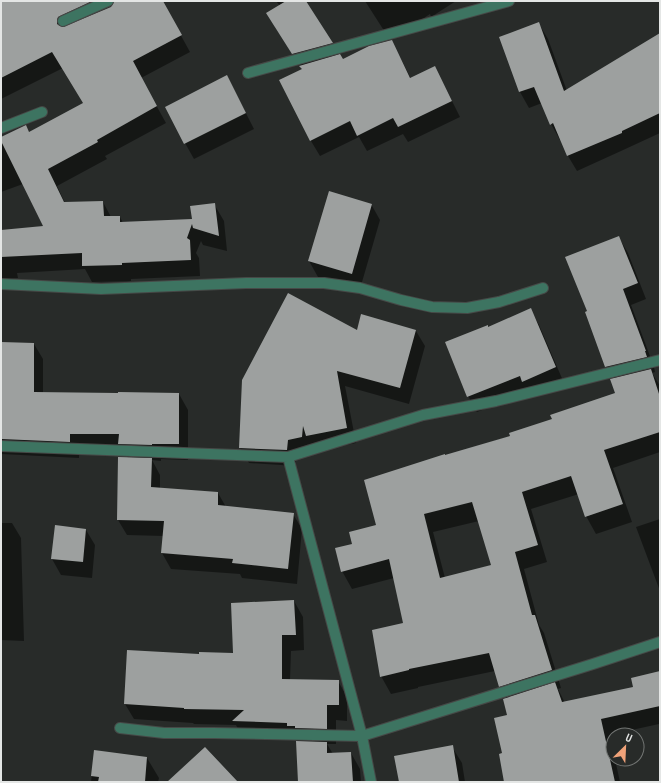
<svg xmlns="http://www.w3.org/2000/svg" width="661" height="783" viewBox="0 0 661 783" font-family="'PT Sans Narrow',sans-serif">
	<rect width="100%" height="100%" fill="#282b29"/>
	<path fill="#0007" fill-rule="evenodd" d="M1,1H62L76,23L138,1H162L190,52L141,78L166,123L105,156L107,159L57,186L65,203L103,202L111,217H120L123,223L193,220L214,204L224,221L227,251L203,245L201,241L196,253L199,258L200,276L131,279V281L92,282L85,269L17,273L18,278L1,280V231L45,226L23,184L1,192V138L29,133L84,104L63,68L1,99Z
		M276,1H305L342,60L391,41L400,57L411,79L434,67L443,83L460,117L408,142L403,134L367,151L359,137L320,156L311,141L281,81L303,70L275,27L280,6Z
		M365,1H456L431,17L430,14L390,40Z
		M539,24L548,39L567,91L660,35V133L621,151L577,171L568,156L561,139L560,140L551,124L542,103L529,108L520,92L501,37Z
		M227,76L254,129L194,159L185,143Z
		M371,204L380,220L360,289L318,277L309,261Z
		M619,238L628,253L646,299L631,305L654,367L655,372L652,373L660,386V452L613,468L632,522L596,534L586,516L579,494L531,509L547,562L524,569L539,625L544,633L561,688L558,689L565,703L634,688L660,672V731L659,724L609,735L613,751V759H615L620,782H500L505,781L503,754L509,715L507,699L500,686L495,671L418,687V688L391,694L381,676L404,624L394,578L352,589L342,571L354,545L377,526L445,456L511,436L553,420L616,393L613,379L606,367L588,312ZM479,521L492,565L445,578L433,532Z
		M530,309L539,325L564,383L529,391L477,412L468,396L488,328Z
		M358,331H416L425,346L409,404L345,386L356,443L316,451L311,444L310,453L296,455V466L249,463L240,448Z
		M1,343L34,344L43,359V393L179,394L188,410V460L161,459V461L152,460L160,475V489L218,493L226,507L293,514L302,529L297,584L242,578L240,574L171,569L162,553L164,536L127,535L118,520L128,458L123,450L79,449V458L1,454Z
		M660,519V591L636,527Z
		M1,523H12L21,538L24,641L1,640Z
		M86,530L95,545L92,578L61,575L52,559Z
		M294,601L303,617L304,650L291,651L290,680L338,681L347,697V721L336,720V744H327L333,754L351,753L360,769L361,782H299L298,742L296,738L242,737L236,725L194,724L193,723L134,719L125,704L200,655L234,654Z
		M452,747L462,763L465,782H400Z
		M95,751L147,758L159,778L158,782H91Z"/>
	<path fill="#9da09f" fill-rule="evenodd" d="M1,1H92L58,17L57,20V24L60,26L63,27L111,7L113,4L114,1H163L182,35L133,61L157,106L97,140L98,142L48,169L64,202L103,201L104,216H120V222L192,219L190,206L215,203L219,236L193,228L192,224L187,238L190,240L191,260L122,263V265L82,266V253L1,257V230L43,226L1,141V137L26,125L29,132L83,103L52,52L1,78Z
		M286,1H306L333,43L292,54L266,13Z
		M539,22L564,91L660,33V113L622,131V133L567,156L553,123L550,125L534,87L519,92L499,37Z
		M392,40L410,78L435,66L452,101L398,127L393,118L357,136L350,121L310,141L279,80L302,69L299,66L340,54L343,59L369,46Z
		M227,75L246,113L184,144L165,107Z
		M329,191L372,204L352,274L308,261Z
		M619,236L638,283L623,289L646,351H645L647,357L605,367L585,312L587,311L565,257Z
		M288,293L357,330L361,314L416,330L400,388L337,371L347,428L306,436L303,426L302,437L288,440L287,450L239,448L242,380Z
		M531,308L556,367L522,382L520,376L467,397L445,342L488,325V327Z
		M1,342L34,343V392L118,393V392L179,393V444H152V445L118,444L119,434H70V442L1,439Z
		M651,369L660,397V432L604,450L623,504L585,517L571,476L522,492L538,545L515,552L532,615H535L552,670L499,687L489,653L409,669V670L380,677L372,630L403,623L389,559L341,572L335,548L352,544L349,532L376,525L364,480L445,454V455L510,436L509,433L552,419L550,415L615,393L610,379ZM472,502L491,565L440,578L424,514Z
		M118,457L152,458L151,487L218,492V505L294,513L288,569L232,563L233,559L161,553L164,521L117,520Z
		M55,525L86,529L83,562L51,559Z
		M294,600L296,635H282V679L339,680V705H327V729L295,728V726H287V723L232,721L244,710L184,709V708L124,704L127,650L199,654V652L233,653L231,603Z
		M660,671V706L601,719L615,782H504L499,754L502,753L494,718L507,715L503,699L555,682L562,702L633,687L631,678Z
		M296,741L327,742V753L351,752L353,782H298Z
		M453,745L459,782H399L394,756Z
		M205,747L238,782H167Z
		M94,750L147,757L145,782H98L99,777L91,776Z"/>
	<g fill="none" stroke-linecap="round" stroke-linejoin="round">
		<defs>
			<path id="minor" d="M63,21L108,1
				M248,73L509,1
				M1,128L42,112
				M1,284L101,289L246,283H324L360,288L401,300L432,307L467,308L499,302L543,288
				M1,446L288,457L423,415L496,401L660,360
				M288,457L362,736L371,782
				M120,728L164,733H213L362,736L593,664L660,642"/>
		</defs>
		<use href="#minor" stroke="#464947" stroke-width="12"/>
		<use href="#minor" stroke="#3d7461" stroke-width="10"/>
	</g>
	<rect width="661" height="783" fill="none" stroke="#e4e6e5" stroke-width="4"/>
	<g transform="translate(625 747) rotate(24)"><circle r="19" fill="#282b29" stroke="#737674"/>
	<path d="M0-3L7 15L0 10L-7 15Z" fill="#f0a279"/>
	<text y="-6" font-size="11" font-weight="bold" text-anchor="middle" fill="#e4e6e5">U</text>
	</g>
</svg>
